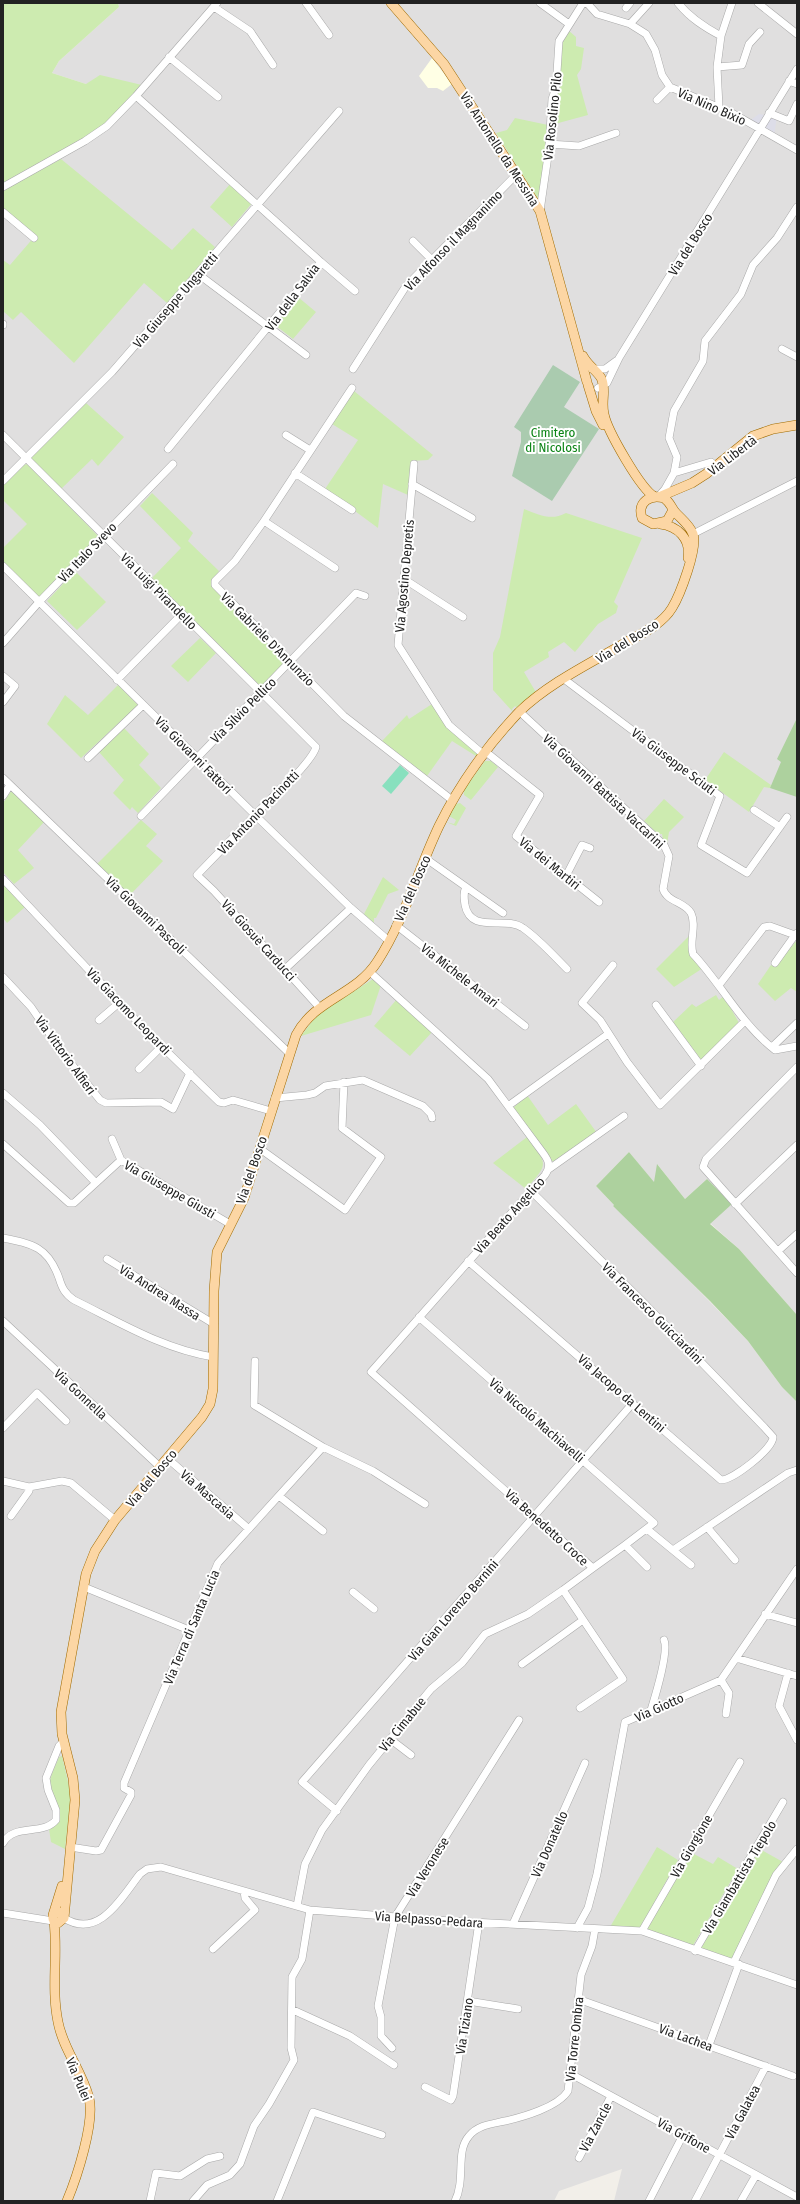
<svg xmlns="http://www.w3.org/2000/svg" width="800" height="2204" viewBox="0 0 800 2204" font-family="'Fira Sans Condensed',sans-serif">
	<rect width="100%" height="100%" fill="#f2efe9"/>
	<path fill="#e0dfdf" d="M118,3H797V1315L739,1249L710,1223L707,1179L685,1199L658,1165L654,1183L629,1152L596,1186L614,1205L613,1206L643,1233L748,1341L782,1387L797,1402V2201H614L622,2169L559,2191L554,2201H3V183L86,84L52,73L59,61L119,7Z"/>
	<path fill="#ffffe5" d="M432,58L452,84L443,91L437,88H428L419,76Z"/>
	<path fill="#cdebb0" d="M3,3H118L119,7L59,61L52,73L86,84L100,75L142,85L106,123L86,137L3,183Z
		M568,30L576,37V46L584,48L581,69L577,75L588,115L551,125L560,47Z
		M515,118L548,125L546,163L540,202L496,133L507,130Z
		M61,159L172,250L193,228L215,247L167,303L144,283L74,363L21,312L13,320L3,311V260L10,265L35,236L3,208V190Z
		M231,183L253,202L232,227L210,207Z
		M298,297L316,312L293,339L275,325Z
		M354,391L433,455L428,460L411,461L408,495L383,484L378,528L325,489L358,440L332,424Z
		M86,403L124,437L98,466L92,459L61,489L30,457Z
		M28,464L99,537L42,596H37L3,562V548L27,524L3,500V486L23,465Z
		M152,493L193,533L188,541L219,571L212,581L287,662L261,687L152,578L181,548L140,506Z
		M524,509C540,515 551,521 566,513L642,538L614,602L618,606L616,613L598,624L575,652L564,642L548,652L549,657L524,672L537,694L517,708L515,706L512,709L513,712L493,690V653L500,637Z
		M75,571L106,602L77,630L47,601Z
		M200,638L216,653L188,682L171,666Z
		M118,685L138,705L81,758L47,724L65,695L88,715Z
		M432,704L447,726L478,754L476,756L452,741L427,776L382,741L407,715L409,719Z
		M124,728L149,754L139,765L161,788L138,813L132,807L130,810L113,793L124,780L99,752Z
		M724,752L771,785L770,788L764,787L749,812L705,780Z
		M485,761H491L498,767L471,800L464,795V790Z
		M12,790L45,821L18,850L34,868L14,884L3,872V803Z
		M664,799L684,817L669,832L667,844L663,839L662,834H658L644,821Z
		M460,803L466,808L456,826L446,822L454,824L456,820L449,816L456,804Z
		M141,820L157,834L146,846L163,861L130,895L97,864Z
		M383,877L399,890L388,894L376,918H374V923L364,914Z
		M3,884L25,907L7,923L3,918Z
		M689,936L690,955L703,968L674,987L656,969Z
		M797,940V992L791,988L775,1001L758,984L771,965L775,967Z
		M373,979L381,985L371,1015L301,1036L317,1015Z
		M716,995L719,1000L724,996L739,1023L702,1061L673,1022L692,1004L696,1007Z
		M397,999L433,1031L410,1056L374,1026Z
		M527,1095L548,1125L576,1104L597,1133L553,1162L513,1108Z
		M527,1137C548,1165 549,1163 526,1189L493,1163Z
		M62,1756L71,1795L65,1849L51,1842L49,1829C71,1820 53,1800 50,1785C49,1777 56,1765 59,1757Z
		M657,1847L678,1860L641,1926L638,1928L610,1927Z
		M760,1849L783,1862L733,1957L730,1959L701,1948Z
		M690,1852L713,1864L718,1857L738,1869L692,1947L648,1930V1925Z"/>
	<path fill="#add19e" d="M797,718V797L770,788L781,762L777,759Z
		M629,1152L654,1182L657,1164L685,1199L707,1179L732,1204L710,1224L739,1249L797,1315V1402L782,1387L748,1341L710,1301L613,1206L614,1205L596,1186Z"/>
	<path fill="#aacbaf" d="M553,365L580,382L564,407L599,429L552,501L512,476L521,442V432L514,427Z"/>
	<path fill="#88e0be" d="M400,765L409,773L391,794L382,786Z"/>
	<path fill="#dddde8" d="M759,114L777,117L774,136L748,122Z"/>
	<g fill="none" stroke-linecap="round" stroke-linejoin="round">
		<defs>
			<path id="minor" d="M306,3L329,35
				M540,3L569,24
				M587,3L597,14L630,24L646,34L655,50L662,75L670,87L732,113L797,150
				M678,3C690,18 704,27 721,36
				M758,3L797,34
				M214,7L250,31L273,65
				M626,8L630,3
				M630,24L649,3
				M169,57L218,97
				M717,67L742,65L749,44L760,32
				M789,81L797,84
				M136,96L321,262L168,449
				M657,100L670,87
				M719,107L717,67L721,36L732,3
				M769,113L789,121L797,104
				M549,144L579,146L616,133
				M3,187L85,141L107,126L136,96L217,3
				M540,211L549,149L552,99L556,88L559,41L583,3
				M3,212L34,238
				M413,241L432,260
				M321,262L355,291
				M198,274L306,355
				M3,324V325
				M782,349L797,357
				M353,369L406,286L517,174
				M592,369H605L616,361
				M352,388L264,521L235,561L215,581V585L344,716L452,800
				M598,388L607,383L619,358L797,69
				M3,435L316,747C314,756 290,783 281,788L197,875L214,891L319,1007
				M286,435L310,450
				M414,464L398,645L449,725L484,755
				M295,473L352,510
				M674,473L677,457L669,438L674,411L703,361L705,341L741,294L753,265L777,238L797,207
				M3,481L112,372L339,111
				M412,484L472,518
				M658,497L665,489L674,473L711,462L716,466
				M264,521L335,568
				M693,534L797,481
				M3,566L255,815L351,908L389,941
				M404,579L463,617
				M3,643L39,602L173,464
				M3,676L15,686L3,702
				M564,679L720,796L701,845L747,873L787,817
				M117,680L182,614
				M520,712L664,845L669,856L663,889C667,902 685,902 691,913C697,926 689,941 693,954C722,985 741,1024 775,1050L797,1046
				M486,752L540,795L516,836L599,902
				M88,758L143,705
				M3,778L289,1053
				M3,796L10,785
				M754,810L780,827
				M141,816L356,593L365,596
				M425,858L503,913
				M566,876L582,845L590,848
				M3,879L150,1035L219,1102L224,1103L233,1100L271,1111
				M466,887C463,893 464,898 465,905C471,935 505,915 523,928C539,939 553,955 567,969
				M396,925L525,1026
				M775,963L795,935
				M613,965L582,1003L600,1020L627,1062L660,1105L745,1021
				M285,969L351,908
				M370,972L488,1079L543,1153C549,1161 551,1166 545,1175L371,1372L593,1568L563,1590L623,1679L580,1708
				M3,977L31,1007L62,1052L100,1100L106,1103L161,1102L173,1109L190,1073
				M719,985L764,927L770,926L795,935L797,933
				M656,1005L701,1066
				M99,1020L120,1002
				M772,1047L797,1023
				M797,1067L706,1159L703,1167L797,1273
				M139,1069L162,1046
				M3,1093L40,1125L95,1182
				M275,1098L307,1095L315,1093L325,1086L363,1080L423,1106L431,1114L432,1118
				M508,1106L608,1034
				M112,1139L121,1160
				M3,1144L69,1203H74L121,1160L230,1224
				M259,1148L345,1210L381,1157L342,1128L344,1082
				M549,1169L624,1116
				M735,1204L797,1145
				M3,1238C33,1244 48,1247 59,1278C62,1288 65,1294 74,1300C119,1322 163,1349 213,1357
				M778,1251L797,1234
				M107,1259L214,1324
				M468,1261L721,1480C733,1480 773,1449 773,1437L764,1427L643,1302L530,1190
				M419,1317L654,1523L625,1545
				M3,1321L160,1467
				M3,1428L37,1393L66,1421
				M323,1447L373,1471L425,1504
				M167,1458L249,1529
				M3,1481L29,1487L62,1481L71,1483L115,1520
				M279,1496L323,1531
				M11,1516L29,1491V1487
				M707,1527L735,1560
				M647,1529L691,1565
				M673,1550L788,1473L797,1470
				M593,1568L625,1545L647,1567
				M84,1587L189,1630
				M353,1592L374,1609
				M765,1614L797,1623
				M736,1658L797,1676
				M522,1664L583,1620
				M788,1673L779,1706L797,1740
				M721,1680L729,1693L726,1714
				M651,1710C655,1697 669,1651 664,1640
				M390,1739L411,1755
				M337,1811L302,1782L633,1403
				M3,1843C14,1823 43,1836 56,1820V1810L48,1790L46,1778L59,1746L63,1742
				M70,1847L96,1851L101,1850L131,1795V1792L124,1788V1783L218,1563L323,1447L254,1405L255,1361
				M297,1906L305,1864L322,1830L369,1765L431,1689L462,1663L485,1634L528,1614L563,1590
				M3,1913L53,1921
				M64,1918C99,1940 121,1898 140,1874L147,1869L161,1867L310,1910L434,1920L642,1931L797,1985
				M513,1924L585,1763
				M577,1928L588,1908L597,1874L625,1722L721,1680L797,1569
				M642,1931L740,1762
				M213,1949L255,1910L245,1898L244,1891
				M695,1951L783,1802
				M734,1962L776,1875L797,1849
				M578,1999L793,2076
				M468,2001L518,2009
				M293,2010L350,2036L394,2065
				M709,2045L739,1964
				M392,2048L381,2036V2017L378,2006L395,1917L519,1720
				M571,2074L797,2197
				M425,2087L451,2100L453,2096L479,1922
				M579,2158L611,2096
				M150,2201L156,2173L180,2176L207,2159L220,2156
				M193,2201L207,2185L230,2175L240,2164L254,2126L269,2104L294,2060L291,2048L292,1977L302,1959L310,1910
				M277,2201L313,2112L382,2135
				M455,2201C466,2179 455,2152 469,2136C478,2125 492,2124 505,2121C523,2117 558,2107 568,2091L581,1975L592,1946L595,1929
				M649,2201L683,2135
				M695,2201L766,2066
				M741,2201L756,2175"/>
			<path id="major" d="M391,3L444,64L540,211L587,382
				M583,356C587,365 600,373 602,380C606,391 601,402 604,414C607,430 641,490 655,497
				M588,385L596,411L603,425
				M659,497L692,483L706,474L753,436L773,429L797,425
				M660,524C678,526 691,539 688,558
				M53,1915L62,1886
				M64,1916L62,1913L57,1912L53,1915V1919L58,1923L64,1918L75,1800L73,1778L62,1734L61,1712L86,1574L95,1551L115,1520L202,1417L210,1404L213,1389L214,1291L217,1252L244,1198L296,1035C315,999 356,995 377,962C404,921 418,870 439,826C459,785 488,745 519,712C550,682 593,662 630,640C645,632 663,623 672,608C680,595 698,548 693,534C689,524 681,519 675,512C671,507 670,502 664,498C650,494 637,502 642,518L653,524L667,521L673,510
				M54,1921C58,1955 51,1988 58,2022C63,2049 82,2071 89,2098C95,2122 77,2177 67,2201"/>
		</defs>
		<use href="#minor" stroke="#a9a9a9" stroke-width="8"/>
		<use href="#major" stroke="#a06b00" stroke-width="10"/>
		<use href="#minor" stroke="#fff" stroke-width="7"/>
		<use href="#major" stroke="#fcd6a4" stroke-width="9"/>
	</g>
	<g text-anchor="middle" stroke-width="4" stroke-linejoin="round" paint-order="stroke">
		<g font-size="13" fill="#222" stroke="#fff">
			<text transform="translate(712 106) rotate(24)" y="5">Via Nino Bixio</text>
			<text transform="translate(552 116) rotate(-84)" y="5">Via Rosolino Pilo</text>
			<text transform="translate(500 149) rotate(57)" y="5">Via Antonello da Messina</text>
			<text transform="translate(453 240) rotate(-46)" y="5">Via Alfonso il Magnanimo</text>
			<text transform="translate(690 244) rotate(-58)" y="5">Via del Bosco</text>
			<text transform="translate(292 297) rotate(-53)" y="5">Via della Salvia</text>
			<text transform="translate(175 300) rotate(-49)" y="5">Via Giuseppe Ungaretti</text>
			<text transform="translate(732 455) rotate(-37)" y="5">Via Libertà</text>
			<text transform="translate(87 552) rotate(-46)" y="5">Via Italo Svevo</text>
			<text transform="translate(404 576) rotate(-85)" y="5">Via Agostino Depretis</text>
			<text transform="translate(159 591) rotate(45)" y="5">Via Luigi Pirandello</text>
			<text transform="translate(268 639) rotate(45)" y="5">Via Gabriele D'Annunzio</text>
			<text transform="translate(627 641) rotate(-32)" y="5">Via del Bosco</text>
			<text transform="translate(243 710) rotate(-45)" y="5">Via Silvio Pellico</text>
			<text transform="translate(194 755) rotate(45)" y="5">Via Giovanni Fattori</text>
			<text transform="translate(674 761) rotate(37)" y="5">Via Giuseppe Sciuti</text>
			<text transform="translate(604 791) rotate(43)" y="5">Via Giovanni Battista Vaccarini</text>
			<text transform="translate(258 812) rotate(-46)" y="5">Via Antonio Pacinotti</text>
			<text transform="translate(550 863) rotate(39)" y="5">Via dei Martiri</text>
			<text transform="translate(412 888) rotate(-66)" y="5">Via del Bosco</text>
			<text transform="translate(146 915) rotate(44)" y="5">Via Giovanni Pascoli</text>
			<text transform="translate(259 940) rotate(48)" y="5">Via Giosuè Carducci</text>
			<text transform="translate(460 975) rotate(38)" y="5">Via Michele Amari</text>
			<text transform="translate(129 1011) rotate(46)" y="5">Via Giacomo Leopardi</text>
			<text transform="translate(66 1055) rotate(54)" y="5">Via Vittorio Alfieri</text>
			<text transform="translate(251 1170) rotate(-71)" y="5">Via del Bosco</text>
			<text transform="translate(170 1189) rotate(30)" y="5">Via Giuseppe Giusti</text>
			<text transform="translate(509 1215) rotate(-48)" y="5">Via Beato Angelico</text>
			<text transform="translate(160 1292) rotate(32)" y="5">Via Andrea Massa</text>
			<text transform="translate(653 1313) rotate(45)" y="5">Via Francesco Guicciardini</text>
			<text transform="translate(622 1393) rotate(41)" y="5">Via Jacopo da Lentini</text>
			<text transform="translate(81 1394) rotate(43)" y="5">Via Gonnella</text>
			<text transform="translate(537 1420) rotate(41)" y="5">Via Niccoló Machiavelli</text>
			<text transform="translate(151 1478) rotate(-50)" y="5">Via del Bosco</text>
			<text transform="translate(208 1494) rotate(41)" y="5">Via Mascasia</text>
			<text transform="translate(547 1527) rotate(42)" y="5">Via Benedetto Croce</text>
			<text transform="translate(453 1610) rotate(-49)" y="5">Via Gian Lorenzo Bernini</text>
			<text transform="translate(191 1627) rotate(-67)" y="5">Via Terra di Santa Lucia</text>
			<text transform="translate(659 1707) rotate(-24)" y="5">Via Giotto</text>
			<text transform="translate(402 1724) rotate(-51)" y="5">Via Cimabue</text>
			<text transform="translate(549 1844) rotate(-66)" y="5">Via Donatello</text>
			<text transform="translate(691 1846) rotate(-60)" y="5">Via Giorgione</text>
			<text transform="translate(427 1867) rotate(-58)" y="5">Via Veronese</text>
			<text transform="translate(739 1877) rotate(-59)" y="5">Via Giambattista Tiepolo</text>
			<text transform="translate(429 1919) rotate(4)" y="5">Via Belpasso-Pedara</text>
			<text transform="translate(464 2026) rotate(-81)" y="5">Via Tiziano</text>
			<text transform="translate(686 2037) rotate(20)" y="5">Via Lachea</text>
			<text transform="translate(574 2039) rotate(-84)" y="5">Via Torre Ombra</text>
			<text transform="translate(79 2079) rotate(67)" y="5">Via Pulei</text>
			<text transform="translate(742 2112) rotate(-62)" y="5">Via Galatea</text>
			<text transform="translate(595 2127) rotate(-62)" y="5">Via Zancle</text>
			<text transform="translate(684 2135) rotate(29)" y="5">Via Grifone</text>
		</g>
		<g font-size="13" fill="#0c8416" stroke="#fff">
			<text x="553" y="437">Cimitero<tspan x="553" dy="15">di Nicolosi</tspan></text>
		</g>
	</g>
	<rect width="800" height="2204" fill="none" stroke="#222222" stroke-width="8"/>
</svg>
